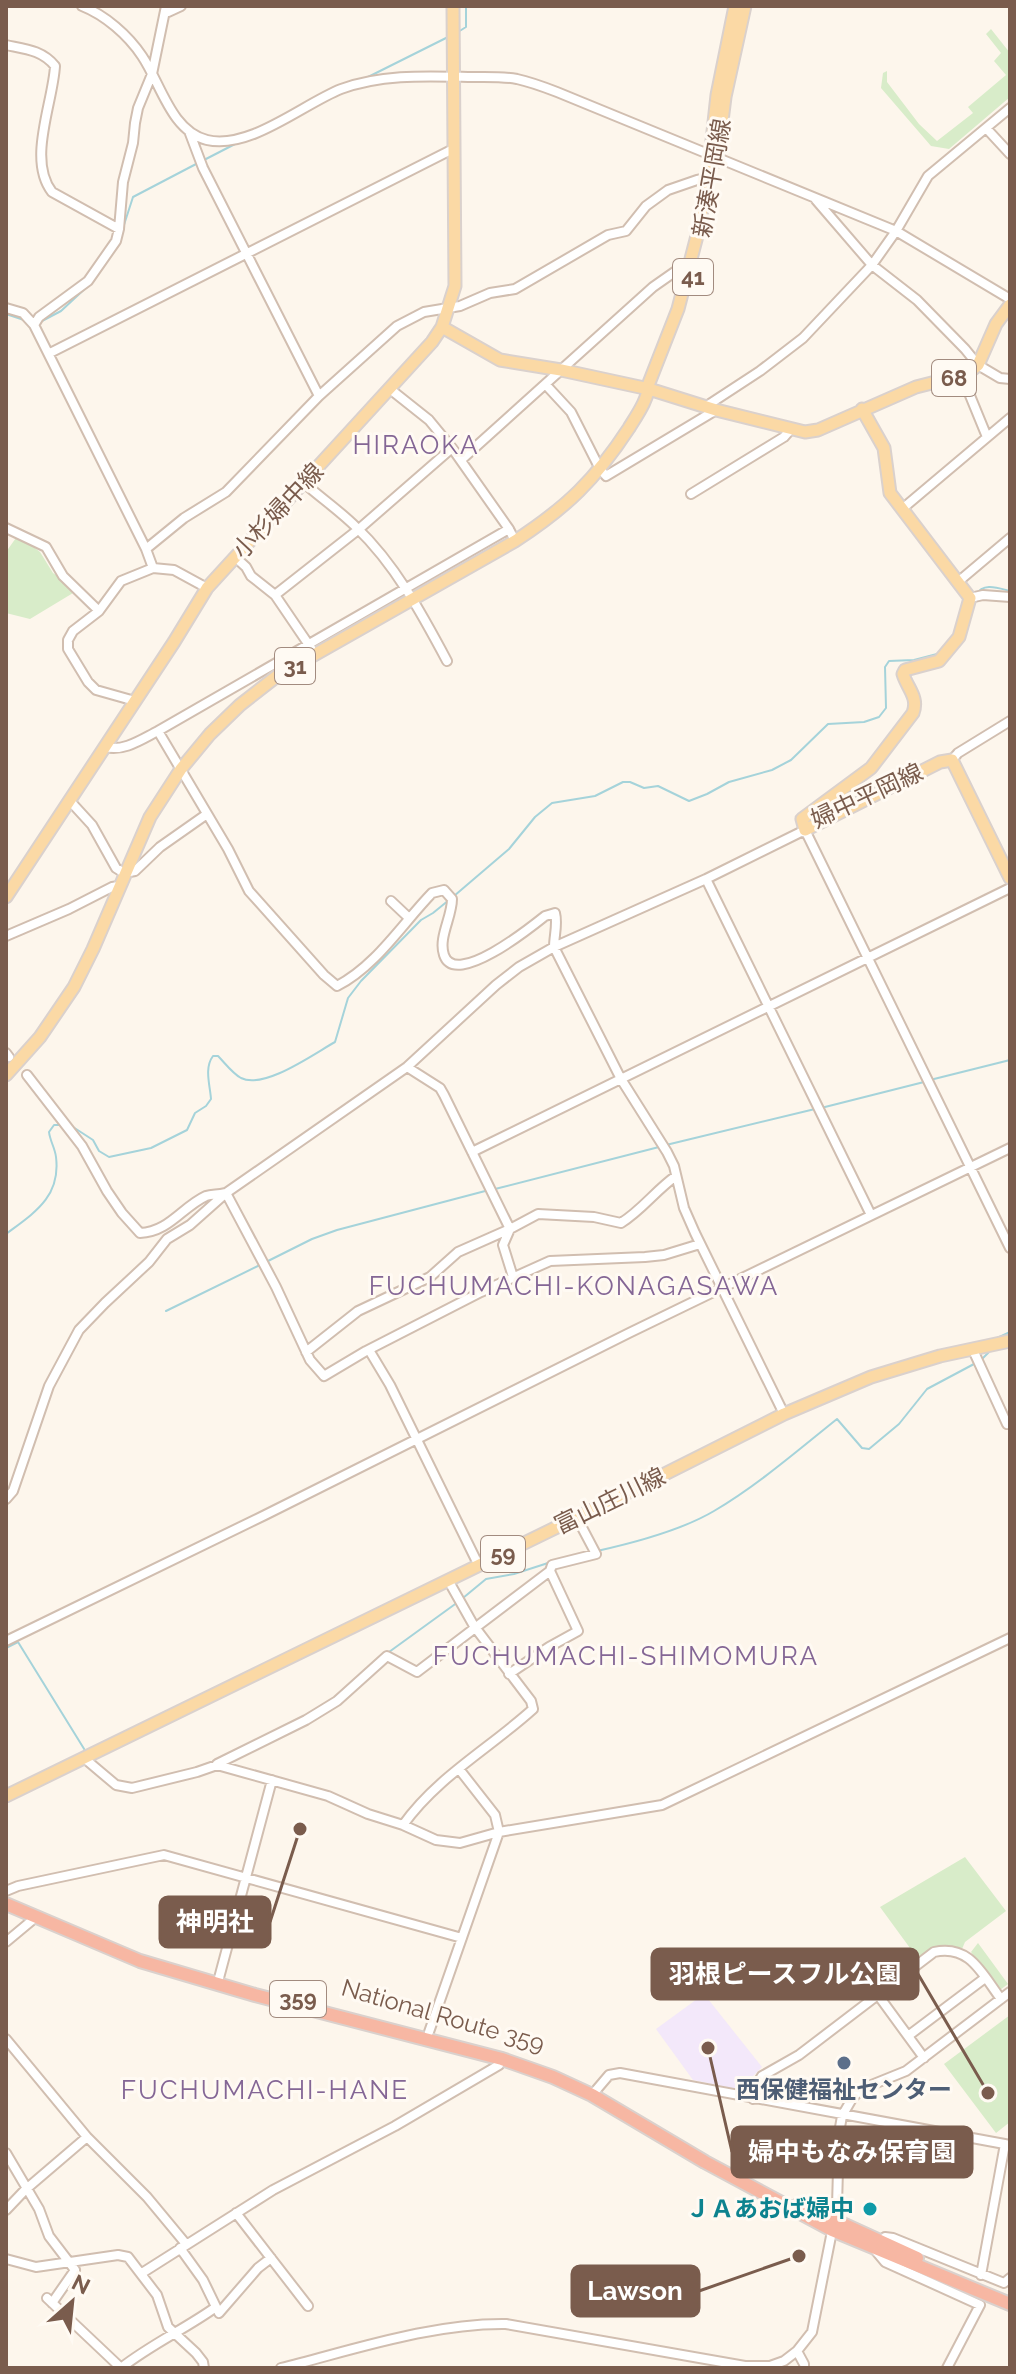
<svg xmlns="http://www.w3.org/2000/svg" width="1016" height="2374" viewBox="0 0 1016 2374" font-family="Raleway,'Noto Sans JP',sans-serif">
	<rect width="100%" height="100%" fill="#fdf6ec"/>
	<path fill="#f3e8fa" d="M704,1994L762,2067L753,2076L747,2091L693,2080L656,2029Z"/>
	<path fill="#d8ecc9" d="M991,29L1010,53V97L949,149L931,146L881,88L883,73L887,71V82L919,124L937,141L973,113L968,107L1006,75L994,61L1001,53L986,34Z
		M18,535L40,552L53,573L78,590L30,619L6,613V552Z
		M965,1857L1006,1911L965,1942L962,1949C940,1941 936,1945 918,1959L880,1907Z
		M978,1943L1008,1984L1000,1990L971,1952Z
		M1010,2015V2122L996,2133L944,2064Z"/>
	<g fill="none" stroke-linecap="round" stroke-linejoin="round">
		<path stroke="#a5d3da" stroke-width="2" d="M458,32L466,27V6
			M364,79L448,37
			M204,160L237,143
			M122,231L133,197L198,163
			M6,314L24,320
			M42,321L61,311L90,284
			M976,595C983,582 998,588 1010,591
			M454,896L509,849L535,817L552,803L595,796L623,782H630L644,788L658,786L689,801L707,794L729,782L772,770L791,760L828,724L864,722L879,717L886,708L885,667L889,661L914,660L937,654
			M930,1080L1010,1060
			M821,1108L924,1082
			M73,1127L93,1140L99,1151L109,1157L151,1148L187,1130L195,1113L206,1106L211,1099C210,1085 204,1068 213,1056H218C225,1063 232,1073 241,1078C264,1090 315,1053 335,1042L348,998L361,981L421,920L433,913L449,900
			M666,1145L815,1109
			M495,1189L659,1147
			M6,1234C34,1213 61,1197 56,1157C55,1148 50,1141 49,1132L54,1125H62
			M268,1261L312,1239L337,1230L489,1190
			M166,1311L262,1264
			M995,1339L1010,1332
			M980,1361L989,1352
			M597,1551C633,1543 682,1530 714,1511C758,1485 797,1451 837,1419L862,1448L869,1449L899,1424L927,1389L974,1364
			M463,1598L486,1579L514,1574L548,1563
			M6,1648L18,1642L86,1752
			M389,1652L458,1602
			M334,1698L344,1689
			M94,1760L106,1772
			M195,1768L215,1761
			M133,1784L165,1776"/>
		<defs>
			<path id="minor" d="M82,6C105,15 128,35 142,56C161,84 171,131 207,140C250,150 303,104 341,89C381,74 426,76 468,77C484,77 501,76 517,79C531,82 544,87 557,92L896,231L1010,299
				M165,12H168L181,6
				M6,45C25,49 42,50 55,66C53,103 27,160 52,192L119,229
				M986,128L1010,154
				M189,131L203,168L319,396
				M816,200L872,265L917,300L965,349L978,365L1000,378L1010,379
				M6,308L23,313L34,325L146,549L153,568
				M34,325L39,317L88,281L116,241L119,229L123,182L133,143L135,123L138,108L152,74L166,6
				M50,353L453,149
				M962,376L987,437
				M546,385L571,412L600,469L606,476L716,410
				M390,389L429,420L452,448L509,529
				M705,407L760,371L803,338L872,265L896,231L928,176L1010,108
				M461,460L653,287L683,266L690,265
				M304,483C321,498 340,511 356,527C395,564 422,614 447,661
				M691,494L784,437L791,429
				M902,509L1010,418
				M6,528L46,547L63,576L99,611
				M146,549L184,518L226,492L319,396L397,326L424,312L460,306L490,293L515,289L608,235L626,231L646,206L668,190L697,180L708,178
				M235,557L246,567L251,576L275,595L359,529L452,448
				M959,581L1010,538
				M275,595L311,648
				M970,598L983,595L1010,597
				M135,701L96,690L88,682L68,649V640L73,631L99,611L121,581L153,568L174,570L207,588
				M158,731L228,849L249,891L324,975L337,986C376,966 402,924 432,893L444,890L452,899C452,917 438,938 444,955C455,988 530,928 545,916L555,913C558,924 554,936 554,947L621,1079L667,1152L674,1166L684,1208L695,1233L784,1414
				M105,747C124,752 142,739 158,731L509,529L515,541
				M952,760L958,753L1010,721
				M70,801L92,825L116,868L124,873L135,871L160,847L207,814
				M706,879L871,1215
				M391,901L409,918
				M6,936L69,909L112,887L119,886
				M6,1053L9,1057
				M407,1067L440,1088L444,1095L510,1229L503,1245L513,1277
				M27,1075L82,1146L107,1191L122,1213L140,1233C169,1232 182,1207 206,1196C212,1194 218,1195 225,1193
				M472,1152L1010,888
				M226,1193L276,1287L310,1360L324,1376L366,1351L481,1292L550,1261L645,1257L664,1255L700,1244
				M369,1350L390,1385L479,1566
				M973,1350L1007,1424L1010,1422
				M306,1352L358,1311L430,1277L458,1252L510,1229L538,1214L594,1217L621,1223C642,1210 656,1190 676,1176
				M6,1499L13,1491L49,1386L79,1330L105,1303L149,1262L167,1239L190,1225L226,1193L407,1067L496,985L519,967L554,947L706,879L805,830L1010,1248
				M6,1641L265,1515L629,1333L1010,1148
				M509,1674L549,1647L578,1631L550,1571L552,1565L596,1554L577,1518
				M84,1758L116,1785L132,1788L197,1772L217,1765L328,1796L368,1814L403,1825L436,1840L460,1843L499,1832L662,1805L1010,1638
				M217,1764L306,1720L337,1701L387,1656L417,1672L550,1571
				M403,1825C437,1777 490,1748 533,1709L531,1701L474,1626L448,1580
				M6,1891L18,1886L164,1855L462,1938
				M6,1942L36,1917
				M219,1978L272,1780
				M878,1995L924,2058
				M429,2032L499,1832L495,1815L459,1769
				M908,2036L985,1978
				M6,2039L87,2137L147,2197L186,2244
				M592,2095L609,2075L620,2073L1010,2145
				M753,2099L755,2087L762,2076L799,2055L934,1952C970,1944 982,1974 1001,1999
				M6,2153L39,2209L49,2236L75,2270L52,2303
				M6,2210L25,2190L87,2137
				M236,2213L308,2306
				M880,2241L885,2237L893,2238L1004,2283L1010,2278
				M180,2248L203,2280L219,2313L258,2268L271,2258
				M875,2250L885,2262L980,2305L947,2368
				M6,2259L36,2267L118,2255L128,2257L157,2295L168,2327L196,2353L203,2362L204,2368
				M142,2273L273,2190L395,2126L499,2065L502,2059
				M981,2275L1005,2144
				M47,2298L121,2368
				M797,2351L804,2364V2368
				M121,2368C150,2345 185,2329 216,2307
				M281,2368C353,2350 432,2323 506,2324L745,2366H770L784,2361L797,2351L812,2332L837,2206L839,2133L842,2116L853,2097L864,2088L906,2071L1010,1992"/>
			<path id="major" d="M717,161L725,97L745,6
				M442,327L500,360L561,370L649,389L716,410L805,432L818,430L916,387L967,374L978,365L996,324L1010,305
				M862,409L884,448L890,493L970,598L959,637L939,661L905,670L903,674C907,688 919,697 913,713L871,768L802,819L805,830L940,762L952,760L1010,878
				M6,897L174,642L207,588L432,342L442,327L455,286L453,6
				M6,1075L40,1037L74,987L93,949L150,817L181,769L210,734L240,705L277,676L515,541C567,507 595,480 629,428C637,415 649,398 649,383L678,309L698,232L709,168L717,95L735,6
				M6,1796L631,1491L784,1414L871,1377L940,1356L1010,1341"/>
			<path id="highway" d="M6,1904L140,1961L255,1995L502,2059L553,2077L592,2095L705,2162L832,2230L1010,2304
				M799,2204L917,2258"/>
		</defs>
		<use href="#minor" stroke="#d1beb0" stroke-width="12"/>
		<use href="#major" stroke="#dad1cd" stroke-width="15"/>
		<use href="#highway" stroke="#dad1cd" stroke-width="16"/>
		<use href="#minor" stroke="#fff" stroke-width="8"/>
		<use href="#major" stroke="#fbd9a5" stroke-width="11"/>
		<use href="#highway" stroke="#f7b7a3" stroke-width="12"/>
	</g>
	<circle fill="#5c6f8a" stroke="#fffaf3" stroke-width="3" cx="844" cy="2063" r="8"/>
	<circle fill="#0f9aa8" stroke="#fffaf3" stroke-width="3" cx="870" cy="2209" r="8"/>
	<g text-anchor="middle" stroke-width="6" stroke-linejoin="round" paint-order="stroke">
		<g fill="#fffaf3" stroke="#a28b7f" stroke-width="2">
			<rect x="673" y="259" width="40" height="36" rx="6"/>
			<rect x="932" y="360" width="44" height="36" rx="6"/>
			<rect x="275" y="648" width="40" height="36" rx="6"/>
			<rect x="481" y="1536" width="44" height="36" rx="6"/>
			<rect x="270" y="1981" width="56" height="36" rx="6"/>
		</g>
		<g font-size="22" font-weight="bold" fill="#7a5c4d">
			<text x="693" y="285">41</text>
			<text x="954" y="386">68</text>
			<text x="295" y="674">31</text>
			<text x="503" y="1562">59</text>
			<text x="298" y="2007">359</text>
		</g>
		<g font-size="24" fill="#7a5c4d" stroke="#fffaf3">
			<text transform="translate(712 178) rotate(-80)" y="8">新湊平岡線</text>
			<text transform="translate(278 511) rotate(-47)" y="8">小杉婦中線</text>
			<text transform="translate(867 796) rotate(-25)" y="8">婦中平岡線</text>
			<text transform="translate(610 1501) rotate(-26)" y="8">富山庄川線</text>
			<text transform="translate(443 2016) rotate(16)" y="8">National Route 359</text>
		</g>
		<g font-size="24" font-weight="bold" fill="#4e5e75" stroke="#fffaf3">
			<text x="844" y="2098">西保健福祉センター</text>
		</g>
		<g font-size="24" font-weight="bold" fill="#0d838f" stroke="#fffaf3" text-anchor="end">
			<text x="854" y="2217">ＪＡあおば婦中</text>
		</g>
		<g font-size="26" letter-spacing="2" fill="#846695" stroke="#fffaf3">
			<text x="416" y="454">HIRAOKA</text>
			<text x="574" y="1295">FUCHUMACHI-KONAGASAWA</text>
			<text x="626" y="1665">FUCHUMACHI-SHIMOMURA</text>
			<text x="265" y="2099">FUCHUMACHI-HANE</text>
		</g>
	</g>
	<path fill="none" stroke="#7a5c4d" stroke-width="3" d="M300 1829L270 1922M988 2093L918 1974M708 2048L732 2152M799 2256L699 2291"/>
	<g fill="#7a5c4d" stroke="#fffaf3" stroke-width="3">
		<circle cx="300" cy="1829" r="8"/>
		<circle cx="988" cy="2093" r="8"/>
		<circle cx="708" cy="2048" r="8"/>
		<circle cx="799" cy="2256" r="8"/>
	</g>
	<g fill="#7a5c4d" stroke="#7a5c4d" stroke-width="3">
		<rect x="160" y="1897" width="110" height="50" rx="8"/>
		<rect x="652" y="1949" width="266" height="50" rx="8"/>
		<rect x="732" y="2127" width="240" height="50" rx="8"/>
		<rect x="572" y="2266" width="127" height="50" rx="8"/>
	</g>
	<g font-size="26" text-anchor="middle" font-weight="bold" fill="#fff">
		<text x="215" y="1931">神明社</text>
		<text x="785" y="1983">羽根ピースフル公園</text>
		<text x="852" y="2161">婦中もなみ保育園</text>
		<text x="635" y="2300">Lawson</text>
	</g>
	<rect width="1016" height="2374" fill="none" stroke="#7a5c4d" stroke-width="16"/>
	<g transform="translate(72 2302) rotate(27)" stroke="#fffaf3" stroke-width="6" paint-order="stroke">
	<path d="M0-6L14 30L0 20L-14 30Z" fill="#7a5c4d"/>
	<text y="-12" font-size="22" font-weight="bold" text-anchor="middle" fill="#7a5c4d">N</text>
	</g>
</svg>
